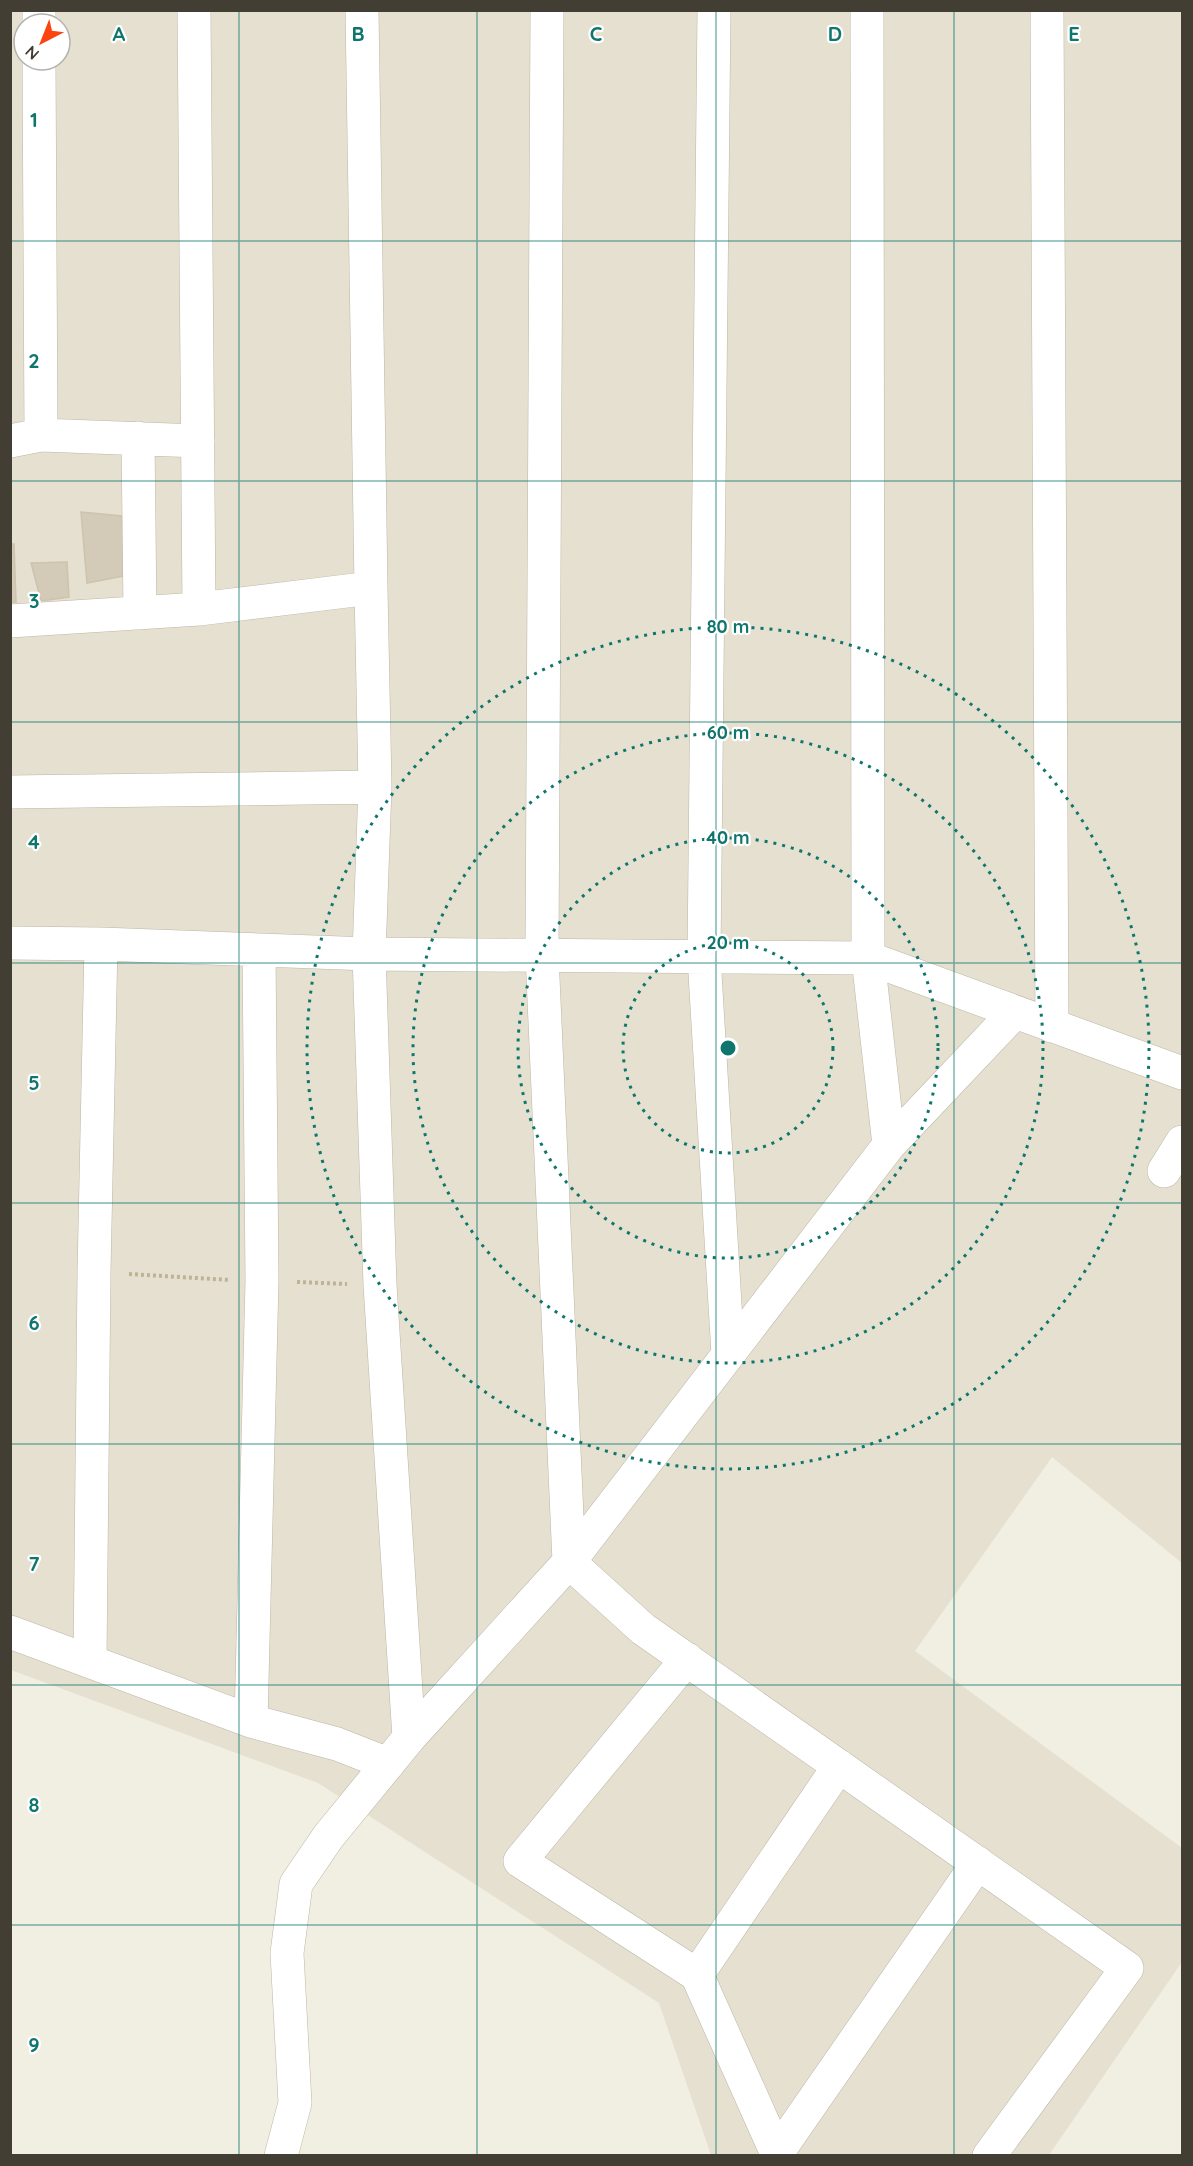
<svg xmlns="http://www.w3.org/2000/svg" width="1193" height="2166" viewBox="0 0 1193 2166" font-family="Quicksand,sans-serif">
	<rect width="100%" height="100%" fill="#f1eee2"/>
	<path fill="#e5e0d0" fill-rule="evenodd" d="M10,11H1182V1563L1052,1457L915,1651L1182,1848V1962L1049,2155H711L659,2003L318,1783L11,1670ZM24,24H60V60H24Z"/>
	<path fill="#d3cab8" stroke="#cec3ab" stroke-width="1.5" d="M81,512L122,516L124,576L87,583Z
		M10,544H14L16,602H10Z
		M67,562L69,597L41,601L31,563Z"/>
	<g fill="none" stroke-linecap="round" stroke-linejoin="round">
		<defs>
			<path id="minor" d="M39,10V24
				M194,10L199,609
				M547,10L542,955L569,1562L643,1629L1127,1968L989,2156
				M714,10L704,957L728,1354
				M1047,10L1052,1026
				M39,60L41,435L198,441
				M138,438L140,613
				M10,441L41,435
				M371,588L375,787L369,954L380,1285L409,1738
				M10,621L199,609L371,588L362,10
				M10,792L375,787
				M10,943L101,944L369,954L868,958L1182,1073
				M889,1145L1015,1012
				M1164,1171L1182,1142
				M10,1632L251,1721L337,1744L388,1764
				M687,1659L520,1861L697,1975L778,2156
				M90,1661L94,1273L101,944
				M251,1721L262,1281L259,950
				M697,1975L839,1766
				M777,2153L978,1863
				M281,2156L295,2103L287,1953L296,1884L328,1837L409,1738L569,1562L889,1145L868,958L867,10"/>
		</defs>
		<use href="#minor" stroke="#bdb6a5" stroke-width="34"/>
		<path stroke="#beb396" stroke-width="4" stroke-dasharray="3 3" stroke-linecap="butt" d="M129,1274L230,1280
			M297,1282L347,1284"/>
		<use href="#minor" stroke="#fff" stroke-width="33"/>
	</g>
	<path fill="none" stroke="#0f766e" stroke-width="1.5" stroke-opacity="0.55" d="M239,10V2156M477,10V2156M716,10V2156M954,10V2156M10,241H1182M10,481H1182M10,722H1182M10,963H1182M10,1203H1182M10,1444H1182M10,1685H1182M10,1925H1182"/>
	<g fill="none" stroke="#0f766e" stroke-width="3" stroke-dasharray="3 6">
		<circle cx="728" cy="1048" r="105"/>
		<circle cx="728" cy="1048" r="210"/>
		<circle cx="728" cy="1048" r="315"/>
		<circle cx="728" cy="1048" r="421"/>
	</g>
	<g font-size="20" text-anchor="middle" font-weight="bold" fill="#0f766e" stroke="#fff" stroke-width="4.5" stroke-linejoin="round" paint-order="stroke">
		<text x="119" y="41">A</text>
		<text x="358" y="41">B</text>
		<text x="596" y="41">C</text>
		<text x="835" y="41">D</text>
		<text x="1074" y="41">E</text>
		<text x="34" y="127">1</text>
		<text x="34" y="368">2</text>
		<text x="34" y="608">3</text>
		<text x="34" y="849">4</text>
		<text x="34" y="1090">5</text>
		<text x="34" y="1330">6</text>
		<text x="34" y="1571">7</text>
		<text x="34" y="1812">8</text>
		<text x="34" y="2052">9</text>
	</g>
	<circle cx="728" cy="1048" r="9" fill="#0f766e" stroke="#fff" stroke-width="3"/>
	<g font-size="18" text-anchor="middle" font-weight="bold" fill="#0f766e" stroke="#fff" stroke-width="4.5" stroke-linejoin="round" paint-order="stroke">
		<text x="728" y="633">80 m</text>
		<text x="728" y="739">60 m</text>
		<text x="728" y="844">40 m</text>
		<text x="728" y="949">20 m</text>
	</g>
	<rect width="1193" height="2166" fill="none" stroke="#433e33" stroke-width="24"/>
	<g transform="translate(42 42) rotate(222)"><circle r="28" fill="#ffffff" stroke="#b4b2ad" stroke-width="1.5"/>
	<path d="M0-4.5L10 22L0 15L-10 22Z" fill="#fb4510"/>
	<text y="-9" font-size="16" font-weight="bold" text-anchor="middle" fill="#433e33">N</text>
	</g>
</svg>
